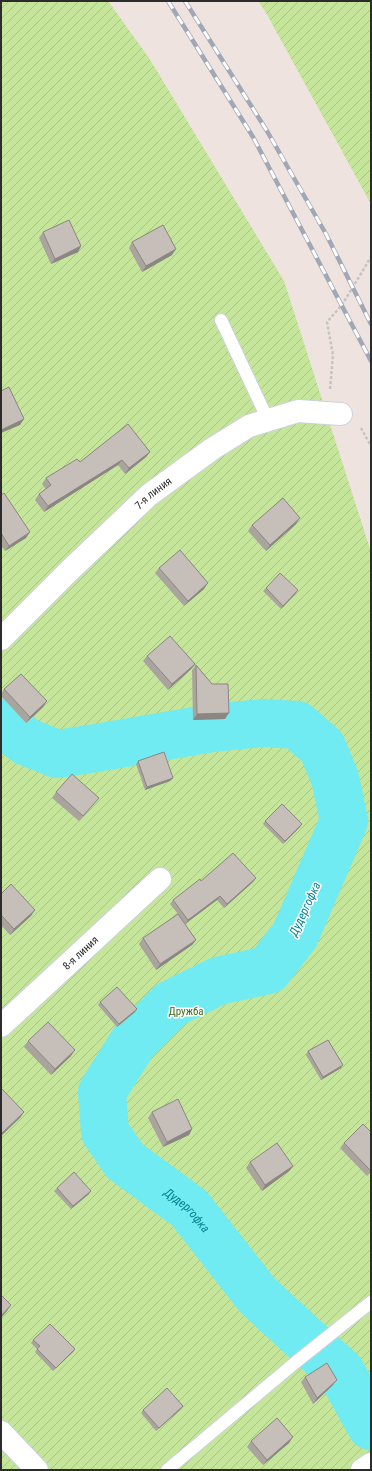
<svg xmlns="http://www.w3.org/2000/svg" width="372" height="1471" viewBox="0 0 372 1471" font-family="'Roboto Condensed',sans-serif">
	<defs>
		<pattern id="garden-furrows" width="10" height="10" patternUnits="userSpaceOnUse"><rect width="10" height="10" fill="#c4e59a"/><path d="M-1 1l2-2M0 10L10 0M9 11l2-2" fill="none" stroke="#a9c585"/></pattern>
	</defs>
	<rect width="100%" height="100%" fill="#eee3de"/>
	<path fill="url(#garden-furrows)" d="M1,1H108L149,58L284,281L371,552V1470H1Z
		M258,1H371V204L265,11Z"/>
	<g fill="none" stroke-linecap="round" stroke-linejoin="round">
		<path stroke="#70ebf1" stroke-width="48" id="s1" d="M1,723L27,742L57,754L96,748L212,728L262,723L297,725L322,747L335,778L344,821L295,935L268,970L218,981L171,1004L134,1041L102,1092L105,1132L125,1161L189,1208L258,1296L341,1372L371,1426"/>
		<defs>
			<path id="service" d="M221,320L268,420
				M167,1470L296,1362L371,1302"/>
			<g id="minor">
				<path id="s2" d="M1,639L68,572L149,495L212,449L249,426L298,411L341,414"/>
				<path id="s3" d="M1,1026L160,879"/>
				<path d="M1,1432L37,1470"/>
				<path d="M362,1470L371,1464"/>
			</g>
		</defs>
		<use href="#service" stroke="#ccd3dd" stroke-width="14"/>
		<use href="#minor" stroke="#ccd3dd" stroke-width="24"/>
		<path stroke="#c4c4c4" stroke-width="2.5" stroke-dasharray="3 2" stroke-linecap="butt" d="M330,389L333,355L327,322L342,305L371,257
			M361,428L371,446"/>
		<use href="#service" stroke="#fff" stroke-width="12"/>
		<use href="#minor" stroke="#fff" stroke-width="22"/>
		<defs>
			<path id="rail" d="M168,1L253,137L371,361
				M185,1L267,131L326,234L371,324"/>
		</defs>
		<use href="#rail" stroke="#a0a8b6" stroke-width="4.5"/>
		<use href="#rail" stroke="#fff" stroke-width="3" stroke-dasharray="9" stroke-linecap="butt"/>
	</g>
	<path fill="#aaa49f" d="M43,232L81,246L78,252L51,264L39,238Z
		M132,242L172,255L142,272L129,248Z
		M150,452L146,457L125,474L118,465L44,512L35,500L39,494L46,489L42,484L46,478L80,462Z
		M1,495L26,538L5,551L1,545Z
		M296,524L266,551L248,531L252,525Z
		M159,568L204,589L184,606L155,573Z
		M266,588L296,593L281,609L263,591Z
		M147,656L195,664L191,669L168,690L143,661Z
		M196,665L212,684L225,719L193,720L192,670Z
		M4,689L47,701L43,707L26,723L1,696V694Z
		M138,761L173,778L170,781L145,790L136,764Z
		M56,792L95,803L79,821L52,798Z
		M265,821L300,827L283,844L263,824Z
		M256,878L253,882L224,908L217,900L185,924L196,940L192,945L156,970L139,944L143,938L178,914L170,904L173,900L201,881Z
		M1,894L31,916L10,935L1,925Z
		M100,1002L135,1012L117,1027L98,1005Z
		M28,1041L71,1056L51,1075L24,1047Z
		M308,1051L341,1068L321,1080L306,1055Z
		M152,1112L192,1129L189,1135L163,1147L148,1118Z
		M371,1132V1172L367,1176L340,1148L344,1143Z
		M250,1162L293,1166L289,1171L262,1191L246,1168Z
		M57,1188L89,1194L71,1209L54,1191Z
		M33,1340L75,1349L73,1352L53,1371L35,1352L37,1349L31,1343Z
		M305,1377L333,1385L313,1404L301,1382Z
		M181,1409L156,1431L141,1413L143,1410Z
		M251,1441L289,1443L263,1465L247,1447Z"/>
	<path fill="#8b8682" d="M81,246L78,252L51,264L55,259Z
		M176,249L172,255L142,272L146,266Z
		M24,419L20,425L1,433V430Z
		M150,452L146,457L125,474L129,468Z
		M122,460L118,465L44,512L48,506Z
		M300,518L296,524L266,551L270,545Z
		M30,532L26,538L5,551L9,546Z
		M208,583L204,589L184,606L188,601Z
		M298,590L296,593L281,609L283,606Z
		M195,664L191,669L168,690L172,684Z
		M47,701L43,707L26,723L30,717Z
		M229,713L225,719L193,720L197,714Z
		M173,778L170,781L145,790L147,787Z
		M302,824L300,827L283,844L285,841Z
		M256,878L253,882L224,908L227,904Z
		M220,896L217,900L185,924L188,920Z
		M35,910L31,916L10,935L14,929Z
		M196,940L192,945L156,970L160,964Z
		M137,1009L135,1012L117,1027L119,1024Z
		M75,1050L71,1056L51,1075L55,1069Z
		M343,1065L341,1068L321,1080L323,1077Z
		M24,1112L20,1118L1,1136V1134Z
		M192,1129L189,1135L163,1147L167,1142Z
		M293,1166L289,1171L262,1191L265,1185Z
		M91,1191L89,1194L71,1209L73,1206Z
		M11,1305L7,1311L1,1318V1316Z
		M75,1349L73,1352L53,1371Z
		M337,1380L333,1385L313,1404L317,1398Z
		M183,1406L181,1409L156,1431L159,1428Z
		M293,1437L289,1443L263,1465L267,1460Z"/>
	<path fill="#c6bfb9" stroke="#8b8682" d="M69,220L81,246L55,259L43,232Z
		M163,225L176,249L146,266L132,242Z
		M9,387L24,419L1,430V391Z
		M128,424L150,452L129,468L122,460L48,506L39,494L51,485L46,478L77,459L80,462Z
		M4,493L30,532L9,546L1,533V495Z
		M283,498L300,518L270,545L252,525Z
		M180,550L208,583L188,601L159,568Z
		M280,573L298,590L283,606L266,588Z
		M170,636L195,664L172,684L147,656Z
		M196,665L212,684H228L229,713L197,714Z
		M21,674L47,701L30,717L4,689Z
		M164,752L173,778L147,787L138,761Z
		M72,774L99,798L83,816L56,792Z
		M282,804L302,824L285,841L265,821Z
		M233,853L256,878L227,904L220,896L188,920L173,900L200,879L201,881Z
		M11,884L35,910L14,929L1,915V894Z
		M178,914L196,940L160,964L143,938Z
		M117,987L137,1009L119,1024L100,1002Z
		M48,1022L75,1050L55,1069L28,1041Z
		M328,1040L343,1065L323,1077L308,1051Z
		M1,1088L24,1112L1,1134Z
		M178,1099L192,1129L167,1142L152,1112Z
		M363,1124L371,1132V1171L344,1143Z
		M277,1143L293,1166L265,1185L250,1162Z
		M74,1172L91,1191L73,1206L57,1188Z
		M1,1295L11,1305L1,1316Z
		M50,1324L75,1349L56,1368L37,1349L40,1346L33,1340Z
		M327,1363L337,1380L317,1398L305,1377Z
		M167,1388L183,1406L159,1428L143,1410Z
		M277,1418L293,1437L267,1460L251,1441Z"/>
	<g text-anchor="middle" stroke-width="3" stroke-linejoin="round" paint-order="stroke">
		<g font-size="11" fill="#2c2c2c" stroke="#fff">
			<text dy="4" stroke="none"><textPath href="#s2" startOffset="211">7-я линия</textPath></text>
			<text dy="4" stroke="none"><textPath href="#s3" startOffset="108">8-я линия</textPath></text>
		</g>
		<g font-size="11" fill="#3c6b19" stroke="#fff">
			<text x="186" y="1015">Дружба</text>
		</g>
		<g font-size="12" font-style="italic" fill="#0c8292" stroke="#fff">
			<text transform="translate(305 909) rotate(-65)" y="4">Дудергофка</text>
			<text dy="4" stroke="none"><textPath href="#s1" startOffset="957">Дудергофка</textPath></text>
		</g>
	</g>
	<rect width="372" height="1471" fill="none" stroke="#2c2c2c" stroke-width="4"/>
</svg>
